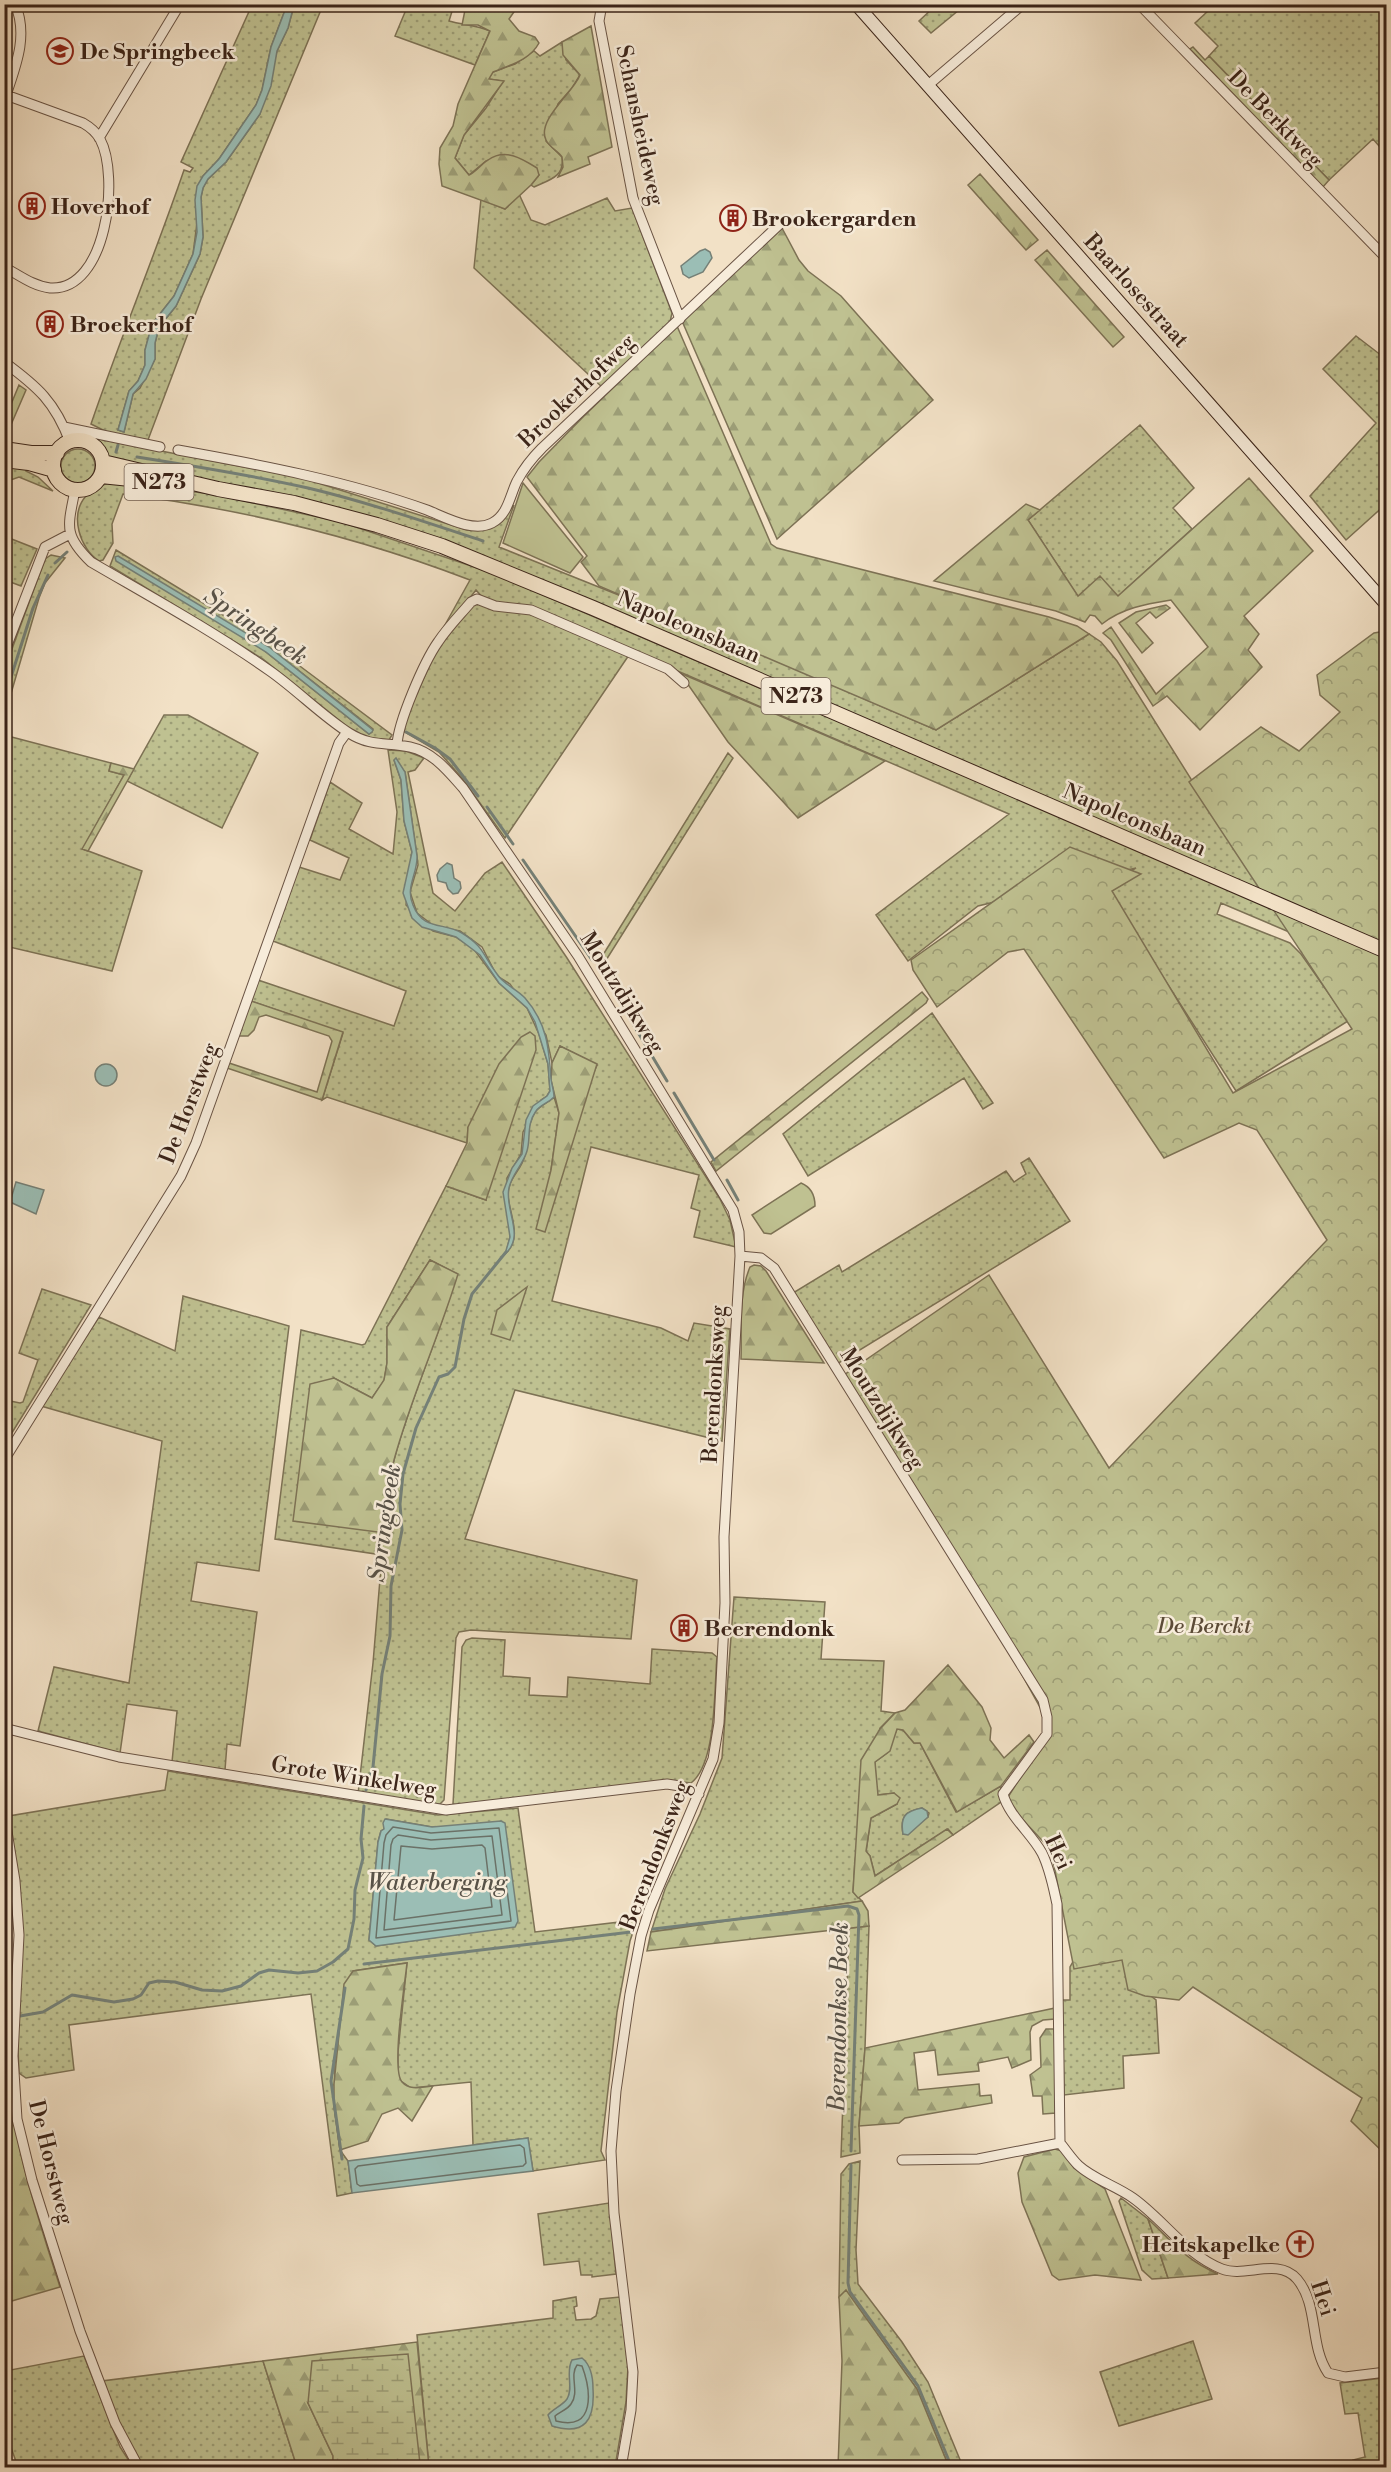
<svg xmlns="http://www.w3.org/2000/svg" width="1391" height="2472" viewBox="0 0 1391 2472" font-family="'Libre Bodoni',serif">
	<defs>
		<pattern id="grass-dots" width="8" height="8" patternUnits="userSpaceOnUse" patternTransform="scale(1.5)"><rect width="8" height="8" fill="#bfc191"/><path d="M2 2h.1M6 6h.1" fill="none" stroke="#9c9d76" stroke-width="1.8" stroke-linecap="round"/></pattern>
		<pattern id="forest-firs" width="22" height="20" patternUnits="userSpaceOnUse" patternTransform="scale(1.5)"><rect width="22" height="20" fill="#bfc191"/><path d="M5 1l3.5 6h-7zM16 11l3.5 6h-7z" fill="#9c9d76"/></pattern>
		<pattern id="wetland-marsh" width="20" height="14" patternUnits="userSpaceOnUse" patternTransform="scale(1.5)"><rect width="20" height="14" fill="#bfc191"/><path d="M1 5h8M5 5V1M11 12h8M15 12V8" fill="none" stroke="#9c9d76"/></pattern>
		<pattern id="park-crowns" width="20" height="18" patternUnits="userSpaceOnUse" patternTransform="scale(1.5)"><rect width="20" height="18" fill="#bfc191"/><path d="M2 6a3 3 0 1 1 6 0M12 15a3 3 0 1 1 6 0" fill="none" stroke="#9c9d76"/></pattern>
	</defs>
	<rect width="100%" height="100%" fill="#f2e1c6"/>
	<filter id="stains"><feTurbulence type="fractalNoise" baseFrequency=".00333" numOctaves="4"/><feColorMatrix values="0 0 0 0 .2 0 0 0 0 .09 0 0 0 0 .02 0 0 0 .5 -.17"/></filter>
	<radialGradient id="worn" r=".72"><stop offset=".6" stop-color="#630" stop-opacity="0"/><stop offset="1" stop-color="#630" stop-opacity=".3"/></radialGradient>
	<path fill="url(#grass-dots)" stroke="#7d7255" stroke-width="1.5" fill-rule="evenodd" d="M252,5H287L271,47L262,90L256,105L219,159L203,176L193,254L174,296L152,324L145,350V365L138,381L129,391L118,430L124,432L133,394L140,388L155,359V343L159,327L176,306L200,254L203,237L201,197L203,188L208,179L226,162L260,114L277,51L288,28L294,5H323L201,299L148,440L107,432L91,424C120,339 155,255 184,170L190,172L193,168L181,162Z
		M408,5H454L449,21C463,25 476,25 490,31L475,65L395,36Z
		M934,5H965L931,33L919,21L935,6Z
		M1203,5H1386V154L1373,139L1329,180L1209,56L1218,46L1195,23L1208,11Z
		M562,42L566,60L580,75L572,88L558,104L546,141L562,157C565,177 549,180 534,187L531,185L539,175L486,161L469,175L455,158L464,135L486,108L503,81L488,79L493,72L515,64L534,51L540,56Z
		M519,194L531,220L545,225L607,198L615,211L632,208L672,313L670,322L602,387L474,268L481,199L505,209Z
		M1356,336L1386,359V504L1346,540L1310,496L1376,423L1323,369Z
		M1140,425L1194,488L1173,508L1192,529L1118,596L1078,597L1028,520Z
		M80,433L104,440L302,478L467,530C497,530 496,526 514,505L499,547L696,626L936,730L1089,634L1101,642L1117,661L1248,870L1294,891L1260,890L493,562L112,460L98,444Z
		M61 466a17 17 0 1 1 34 0a17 17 0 1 1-34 0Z
		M5,463L26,466V471L38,477L53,491L19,477L5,482Z
		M111,482L212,494L341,522L492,573L1255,900L1361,948L1301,937L1221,903L1217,914L1290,943L1301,954L1348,1021L1236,1091L1106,888L1136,868L978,906L908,961L876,915L1009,814L532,608L496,603L483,598L476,590L436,641L470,580C358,537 242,509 123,494L112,524L113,543L103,560L99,561C80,549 69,515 86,496C92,489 102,485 111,482Z
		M4,536L37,549L21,586L5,580Z
		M116,550L269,643L392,735L389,740L363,737L349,728L263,659L110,566ZM269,647L373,729L372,732L369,734L266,652Z
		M51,555L65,558L45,583L39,598L5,714V668L45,559Z
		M476,602L530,612L629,655L505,838L462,778L439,752L403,731L407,716L439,644Z
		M164,715H188L258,753L222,828L127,781Z
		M4,735L111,763L109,771L124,775L83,849L142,871L112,971L5,946Z
		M388,750L406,751L424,758L415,770L408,772L433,893L455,911L485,873L502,862L567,958L720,1199L730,1220L736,1247L694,1237L700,1211L691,1208L699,1175L591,1147L552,1301L661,1328L688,1341L694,1323L730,1329L722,1441L515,1390L465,1539L637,1580L631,1639L471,1630L459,1632L456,1638L444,1800L440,1804L431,1806L358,1794L373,1663L382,1555L275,1539L301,1330L362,1345L365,1344L446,1186L486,1200L468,1127L467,1143L327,1097L322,1100L343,1033L251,1001L258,980L394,1026L406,991L273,941L299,867L340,880L349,858L310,840L330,782L362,803L349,829L393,854L397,812ZM394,760L405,772L417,856L418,865L410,892L417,913L434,926L460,931L482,947L497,976L510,984L546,1035L552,1063L560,1046L597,1065L551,1170L559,1113L554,1097C548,1103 540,1105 535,1112C525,1127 530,1145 523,1161C518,1173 508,1180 508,1195C509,1213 523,1238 506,1253L510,1237L507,1178L521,1154L523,1132L541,1100L547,1096L550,1091L548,1064L539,1034L527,1008L499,983L473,948L456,937L433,931L406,905L412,852L404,821L401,780ZM430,1260L457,1274C439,1337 411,1397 394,1460C388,1483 388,1509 385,1533L334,1378L372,1398L384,1381L387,1363V1327Z
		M728,753L733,758L603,965L598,963Z
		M932,1013L993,1103L983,1109L964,1078L808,1176L783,1134Z
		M1029,1158L1070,1221L837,1364L793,1293L839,1265L842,1272L1006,1171L1014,1182L1026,1174L1021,1163Z
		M42,1289L91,1305L5,1444V1400L20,1403L23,1402L38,1360L19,1353Z
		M183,1296L289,1326L259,1571L197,1562L191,1601L257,1612L240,1746L227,1744L225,1770L172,1762L177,1711L127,1704L120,1753L38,1731L54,1667L129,1683L162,1441L41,1406L99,1317L175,1351Z
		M734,1597L825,1602L821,1659L884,1661L881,1711L895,1713L880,1728L855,1860L853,1892L862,1901L651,1932L665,1889L700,1814L722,1758Z
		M472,1638L505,1640L503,1676L530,1678L529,1695L567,1697L568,1677L650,1684L652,1649L712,1653L717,1657C714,1688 717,1763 691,1783L667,1780L461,1806L453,1804L462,1647L466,1640Z
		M897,1729L903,1730L914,1743H920L956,1812L1001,1786V1802L953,1835L948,1829L875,1876L870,1856L866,1852L871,1818L897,1804L894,1793L878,1795L876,1791L875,1762L887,1753ZM922,1808L929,1813L928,1817L903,1834C900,1817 905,1811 922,1808Z
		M168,1771L438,1815L518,1808L535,1932L637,1920L630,1941L617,2012L601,2151L605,2160L533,2171L528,2138L473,2145L471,2082L411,2088L401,2081L398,2075V2052L407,1963L353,1971L335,2064L334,2106L340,2150L348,2161L352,2193L337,2196L311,1994L69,2025L74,2070L26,2078L19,2073L17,2023L21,1977L9,1816L165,1790ZM386,1819L432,1827H449L515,1926L376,1946L369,1940L378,1842L381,1831L384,1829Z
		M869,1926L865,2048L859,2126L860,2153L841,2157L849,1928Z
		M1115,1953L1134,1967L1132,1981L1156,2000L1159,2053L1123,2056L1124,2088L1064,2095L1062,2000H1070V1967L1074,1960Z
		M860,2161L856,2250L858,2284L902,2342L928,2382L963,2467H949L917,2389L846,2291L839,2297L841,2174L849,2164Z
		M1121,2198L1148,2219L1168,2278L1152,2279L1142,2270L1119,2201Z
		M609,2203L616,2274L592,2277V2275H581L579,2261L544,2265L538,2214Z
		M576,2297L577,2306L574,2307L576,2320L591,2319L596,2316L600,2299L620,2297L628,2367L626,2402L615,2467H429L417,2335L553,2318V2301Z
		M1193,2341L1212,2399L1119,2426L1100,2372Z
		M84,2356L120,2447L133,2467H18L5,2431V2371Z
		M263,2361L297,2467H144L118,2423L102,2381Z
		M1383,2378L1386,2403V2467H1355L1353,2460L1365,2457L1358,2413L1345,2414L1340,2383Z"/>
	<path fill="url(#forest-firs)" stroke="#7d7255" stroke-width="1.5" d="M466,5H512L516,9L509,19L519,31L535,37L539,43C530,60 510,65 493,72L489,79L504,81L464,135L455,158L469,175C477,171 481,164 488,160C505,148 521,158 537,168L539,175L531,185L505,209L442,186L439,164L440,148L453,126L458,104L490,31L478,25H462Z
		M591,26L612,147L588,157L590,164L558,177L563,167L562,157C558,151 549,147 546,140C536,120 574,92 580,75L563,55L562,42Z
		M1193,47L1205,60L1209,56L1329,180L1323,187L1190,49Z
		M980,174L1038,240L1026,250L968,185Z
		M782,228L799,260L808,271L841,296L933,400L777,539L682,321Z
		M1047,250L1124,337L1113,347L1035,260Z
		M677,326L771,544L777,548L1049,617L1077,626L1089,634L936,730L599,586L581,562L587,556L527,477L539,462L584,416Z
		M19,385L26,390L7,434L5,433V419Z
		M1249,478L1313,551L1244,616L1259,634L1248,650L1262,667L1200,730L1167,696L1153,706L1111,640L1103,633L1111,627L1156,694L1208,647L1171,600C1146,604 1122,608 1102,624L1095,616L1090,615L1085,622L1056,611L934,581L1026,504L1040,510L1028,520L1078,596L1100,576L1118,596Z
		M1166,605L1170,608L1156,618L1150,612L1136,623L1153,643L1142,653L1119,623L1136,612Z
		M680,673L885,761L798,818L728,742Z
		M111,763L134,769L88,851L82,849L124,775L109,771Z
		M922,992L928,999L926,1003L716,1171L711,1162Z
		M251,1001L343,1032L322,1100L227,1068L229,1063L317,1092L332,1041L329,1036L266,1015L259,1017L254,1030L248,1036H238Z
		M530,1032L535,1036L536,1050L486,1200L446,1186L467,1143L468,1127L499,1064L521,1037Z
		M560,1046L597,1064L545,1232L536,1229L551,1170L559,1113L551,1080L552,1063Z
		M430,1260L458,1274C439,1337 411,1397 394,1460C388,1483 388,1509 385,1533L293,1521L310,1384L334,1378L372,1398L384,1380L387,1363V1327Z
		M754,1265L761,1266L766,1271L824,1363L741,1359C742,1329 738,1295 750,1267Z
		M527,1287L510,1340L491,1334L497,1310Z
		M948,1665L982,1707L991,1728L990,1740L1004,1758L1029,1735L1034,1742L1001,1786L957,1812L920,1743H914L903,1730L897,1729L890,1751L875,1762L878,1795L894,1793L900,1798L897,1804L871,1818L866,1851L870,1856L875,1876L947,1829L953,1835L858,1898L853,1892L861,1760L880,1729L895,1713L905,1710Z
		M4,1846L11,1915V2005L5,2006Z
		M862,1901L868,1911L869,1926L647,1951L651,1932Z
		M407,1963C405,1983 391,2070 402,2082C410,2091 422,2087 433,2086L412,2121L398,2108L382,2114L368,2141L340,2150L334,2106V2084L344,1984L353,1971Z
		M1055,2008V2019L1043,2020L1032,2026L1030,2032L1031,2060L1012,2068L1008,2057L978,2063L979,2071L938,2075L935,2050L914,2053L918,2090L979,2084L980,2096L991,2095L992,2103L905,2118L899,2123L859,2126L865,2048Z
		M4,2019H10C0,2109 33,2202 60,2287L5,2303Z
		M1046,2029H1055L1056,2113L1043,2114L1042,2096H1033L1030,2075L1041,2067L1040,2038Z
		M1055,2149L1062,2151L1074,2168L1105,2189L1141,2280L1095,2275L1059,2280L1052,2275L1022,2202L1018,2173L1024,2157Z
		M1148,2219C1174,2243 1184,2259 1218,2274L1168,2278Z
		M846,2290L917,2389L949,2467H838L842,2361L839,2297Z
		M417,2342L429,2467H410L420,2464L308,2403L333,2456V2468L297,2467L263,2361Z"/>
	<path fill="url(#wetland-marsh)" stroke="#7d7255" stroke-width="1.5" d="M408,2354L420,2464L410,2468L333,2467V2456L308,2403L312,2361Z"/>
	<path fill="url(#park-crowns)" stroke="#7d7255" stroke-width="1.5" d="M1386,631V2155L1351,2121L1362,2098L1193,1987L1179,2000L1145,1996L1128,1990L1122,1960L1074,1969L1051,1850L1010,1806L1008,1797L1046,1738L1042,1711L989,1615L844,1375L989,1275L1109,1468L1327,1240L1257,1130L1239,1123L1164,1158L1024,949L1008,952L937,1007L913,970L911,960L1070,847L1141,874L1112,891L1233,1093L1352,1029L1189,782L1261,727L1299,751L1340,712L1320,695L1317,675L1374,633Z"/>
	<path fill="#bfc191" stroke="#7d7255" stroke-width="1.5" d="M523,483L583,557L570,573L503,543Z
		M801,1183C811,1187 815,1196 815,1206L771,1234L764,1233L752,1215Z"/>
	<path fill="#9bbeb5" stroke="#758077" stroke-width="1.5" d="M287,5H294L288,28L277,51L271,86L260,114L226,162L208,179L203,188L201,197L203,237L200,254L176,306L159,327L155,343V359L146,379L133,394L124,432L118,430L129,391L138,381L145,365V350L152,324L174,296L193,254L197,232L195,200L197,186L203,176L219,159L256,105L262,90L271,47Z
		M705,249L710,252L712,258L703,272L689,278L683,274L681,266L700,251Z
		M118,556L269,647L373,730L372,732L369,734L266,652L116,561L115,557Z
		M396,758L405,772L417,856C418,873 405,887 413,905C423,931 444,922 462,933C486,948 482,955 497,974C503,984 517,989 525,998C547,1023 549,1048 551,1079C552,1086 554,1091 554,1097C548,1103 540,1105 536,1111C526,1125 531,1138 527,1151C523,1165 512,1174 509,1188C504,1210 526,1236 505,1254L510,1237L503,1192L512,1168L522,1154L526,1120L533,1106L547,1096L550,1091L548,1064L535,1022L527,1008L499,983L480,955L456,937L422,927L412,918L403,893L412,852L404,821L401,780L394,760Z
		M447,863L452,865L454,878L460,882L461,888L458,893L453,894L448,889L446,883L438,881L437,875L440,869Z
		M95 1075a11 11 0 1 1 22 0a11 11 0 1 1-22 0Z
		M16,1182L44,1190L36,1214L10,1202Z
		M922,1808L927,1811L928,1817L908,1835L903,1834C900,1817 905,1811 922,1808Z
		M385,1819L432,1827L501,1821L505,1823L518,1921L515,1927L376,1946L369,1940L378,1842L381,1831L384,1829L383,1823Z
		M528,2138L533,2171L352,2193L348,2161Z
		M582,2358C591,2365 593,2378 593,2389C595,2420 585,2436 552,2426L548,2415C553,2409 563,2405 567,2399C574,2388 565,2372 572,2360Z"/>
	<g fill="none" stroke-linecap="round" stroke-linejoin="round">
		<path stroke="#6b7167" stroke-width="1.5" d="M393,1827L431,1833L499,1828L511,1921L376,1938L384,1843L386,1835Z
			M398,1835L431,1840L492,1836L502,1915L384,1930L391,1845L393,1839Z
			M482,1845L485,1848L492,1907L394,1920L401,1846L432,1849Z
			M520,2145L524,2148L526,2163L523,2166L360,2186L357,2184L355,2169L358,2166Z
			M577,2365L582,2366C591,2390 596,2432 556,2421L555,2416C560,2412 568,2409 571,2404C580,2392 569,2376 577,2365Z"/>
		<path stroke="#758077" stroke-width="3" d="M116,452L118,445
			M137,457C194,466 251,475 308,488C367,502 425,522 483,541
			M55,563L67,552
			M4,699L33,608L48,575
			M406,732L435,748L450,759L478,796
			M487,807L513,844
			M523,860L592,960
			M630,1019L667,1081
			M674,1093L714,1160
			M727,1180L738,1200
			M366,1790L373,1767L382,1674L390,1636L391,1586L402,1530L400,1504L403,1474L416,1428L439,1377L448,1374L455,1367L464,1319L472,1294L506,1252
			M653,1929L848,1906L857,1909L859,1915L851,2151
			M364,1964L631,1932
			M20,2016L43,2012L72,1995L114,2002L133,1999L141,1995L149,1983L158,1981L175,1982L202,1990L222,1991L241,1986L259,1973L269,1970L298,1973L317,1971L333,1962L348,1949L354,1919L355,1890L363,1858L361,1839L364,1806
			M4,2017L8,2016
			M342,2159L331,2081L345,1988
			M851,2165L848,2283L850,2292L918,2386L952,2468"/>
		<defs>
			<path id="street" d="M602,4L599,21L633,198L680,319
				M1139,4L1386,258
				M927,86L1023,4
				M5,98C15,68 29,36 15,4
				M99,138L180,4
				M4,267C19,275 33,286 50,288C107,292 120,176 100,139C96,132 90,127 83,123L6,95
				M4,362C38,387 55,402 70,442
				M64,427L160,447
				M178,450C262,465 346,481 427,510C445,517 473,533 492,523C508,515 510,495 517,481C524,468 532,458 542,448L782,222
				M75,490C68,526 63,535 91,562C151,597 213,631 270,671C297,690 321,715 349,733C371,747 386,742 410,747C433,752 448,771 463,788L578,956L733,1210L739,1232L740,1256L724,1537L725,1603L719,1723L713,1759L649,1910L641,1936L630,1994L616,2091L611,2151L614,2213L633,2372L631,2410L621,2468
				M4,653L45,547L70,534
				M397,745C398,722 424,662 438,642C448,627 460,615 471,602L477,599L495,606L531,610L668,669L684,683
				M740,1256L761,1258L774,1268L1043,1700L1047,1717V1734L1003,1794C1009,1816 1031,1833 1042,1853C1050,1869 1053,1886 1057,1904L1060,2143C1066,2150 1071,2158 1078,2165C1093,2179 1116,2186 1133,2198C1164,2220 1185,2254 1222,2269C1245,2278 1278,2257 1297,2279C1319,2305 1309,2345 1328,2373L1345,2377L1386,2372
				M4,1460L181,1176L196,1143L339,743L347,732
				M4,1728L119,1757L446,1810L667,1784L680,1786L699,1794
				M4,1813L15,1881L19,1935L13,2056L17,2119L32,2180L80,2331L115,2423L139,2468
				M902,2160L978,2159L1060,2143"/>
			<path id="secondary" d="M856,4L1386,604"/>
			<path id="primary" d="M53 465a25 25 0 1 1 50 0a25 25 0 1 1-50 0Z
				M4,449L31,453H57
				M4,460L29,463L54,470
				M103,462L218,489L294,503L377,525L442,546L593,608L1386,951
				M101,476L150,481"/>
		</defs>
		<use href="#street" stroke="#695344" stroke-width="11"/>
		<use href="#secondary" stroke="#3b2419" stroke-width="14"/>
		<use href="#primary" stroke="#3b2419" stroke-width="16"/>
		<use href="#street" stroke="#f7ecda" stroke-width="9"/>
		<use href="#secondary" stroke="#f7ecda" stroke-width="12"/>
		<use href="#primary" stroke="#f2e1c6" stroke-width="14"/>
	</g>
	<defs>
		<symbol id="school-ring" viewBox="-11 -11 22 22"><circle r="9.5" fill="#f7ecda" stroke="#8f2418" stroke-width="1.5"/><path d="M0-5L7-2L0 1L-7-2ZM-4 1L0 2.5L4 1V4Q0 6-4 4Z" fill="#8f2418"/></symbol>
		<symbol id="building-ring" viewBox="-11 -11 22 22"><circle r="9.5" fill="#f7ecda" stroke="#8f2418" stroke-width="1.5"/><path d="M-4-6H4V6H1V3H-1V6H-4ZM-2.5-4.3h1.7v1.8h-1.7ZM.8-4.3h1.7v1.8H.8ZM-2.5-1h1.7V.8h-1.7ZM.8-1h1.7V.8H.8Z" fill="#8f2418"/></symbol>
		<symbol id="church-ring" viewBox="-11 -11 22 22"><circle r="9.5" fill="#f7ecda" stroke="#8f2418" stroke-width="1.5"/><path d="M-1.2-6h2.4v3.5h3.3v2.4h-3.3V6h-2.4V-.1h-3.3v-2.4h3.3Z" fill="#8f2418"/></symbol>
	</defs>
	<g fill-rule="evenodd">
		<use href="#school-ring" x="45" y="36" width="30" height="30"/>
		<use href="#building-ring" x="17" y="191" width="30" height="30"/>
		<use href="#building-ring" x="718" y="203" width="30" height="30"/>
		<use href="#building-ring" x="35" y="309" width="30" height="30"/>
		<use href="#building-ring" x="669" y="1613" width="30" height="30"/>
		<use href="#church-ring" x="1285" y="2229" width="30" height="30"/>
	</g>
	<g text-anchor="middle" stroke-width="5" stroke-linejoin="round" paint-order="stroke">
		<g fill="#f7ecda" stroke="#736053" stroke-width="1.5">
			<rect x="124.5" y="464" width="69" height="36" rx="4.5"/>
			<rect x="761.5" y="678" width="69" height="36" rx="4.5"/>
		</g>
		<g font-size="21" font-weight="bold" fill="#3b2419">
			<text x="159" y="489">N273</text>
			<text x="796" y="703">N273</text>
		</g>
		<g font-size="22" font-weight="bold" fill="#3b2419" stroke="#f7ecda" text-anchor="start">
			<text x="80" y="59">De Springbeek</text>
			<text x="51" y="214">Hoverhof</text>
			<text x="752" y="226">Brookergarden</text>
			<text x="70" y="332">Broekerhof</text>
			<text x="704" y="1636">Beerendonk</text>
			<text x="1280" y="2252" text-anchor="end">Heitskapelke</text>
		</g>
		<g font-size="22" fill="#3b2419" stroke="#f7ecda">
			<text transform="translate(1276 118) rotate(46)" y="8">De Berktweg</text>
			<text transform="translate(641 125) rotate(78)" y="8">Schansheideweg</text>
			<text transform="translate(1137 290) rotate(48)" y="8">Baarlosestraat</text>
			<text transform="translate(576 390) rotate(-44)" y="8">Brookerhofweg</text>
			<text transform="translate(689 626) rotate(23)" y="8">Napoleonsbaan</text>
			<text transform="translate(1135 819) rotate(23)" y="8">Napoleonsbaan</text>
			<text transform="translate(623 992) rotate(58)" y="8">Moutzdijkweg</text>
			<text transform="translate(188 1103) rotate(-69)" y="8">De Horstweg</text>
			<text transform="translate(713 1384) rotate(-87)" y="8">Berendonksweg</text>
			<text transform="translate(883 1408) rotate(58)" y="8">Moutzdijkweg</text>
			<text transform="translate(354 1776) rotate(9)" y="8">Grote Winkelweg</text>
			<text transform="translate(1059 1852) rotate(65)" y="8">Hei</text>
			<text transform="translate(654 1855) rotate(-69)" y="8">Berendonksweg</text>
			<text transform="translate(52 2162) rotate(76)" y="8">De Horstweg</text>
			<text transform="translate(1324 2298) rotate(72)" y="8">Hei</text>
		</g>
		<g font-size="22" font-style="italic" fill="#5c4b37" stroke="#f7ecda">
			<text x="1204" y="1633">De Berckt</text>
		</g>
		<g font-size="24" font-style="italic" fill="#585248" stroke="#f7ecda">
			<text transform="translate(256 626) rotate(34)" y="8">Springbeek</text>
			<text transform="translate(384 1523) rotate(-82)" y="8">Springbeek</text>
			<text x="437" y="1890">Waterberging</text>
			<text transform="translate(838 2017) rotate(-89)" y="8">Berendonkse Beek</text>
		</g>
	</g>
	<rect width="1391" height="2472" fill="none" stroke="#f2e1c6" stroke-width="24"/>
	<rect x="6" y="6" width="1379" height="2460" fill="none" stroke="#3b2419" stroke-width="3"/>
	<rect x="12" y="12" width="1367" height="2448" fill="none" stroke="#3b2419" stroke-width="1.5"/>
	<rect width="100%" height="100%" filter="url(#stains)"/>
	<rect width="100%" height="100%" fill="url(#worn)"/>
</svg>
